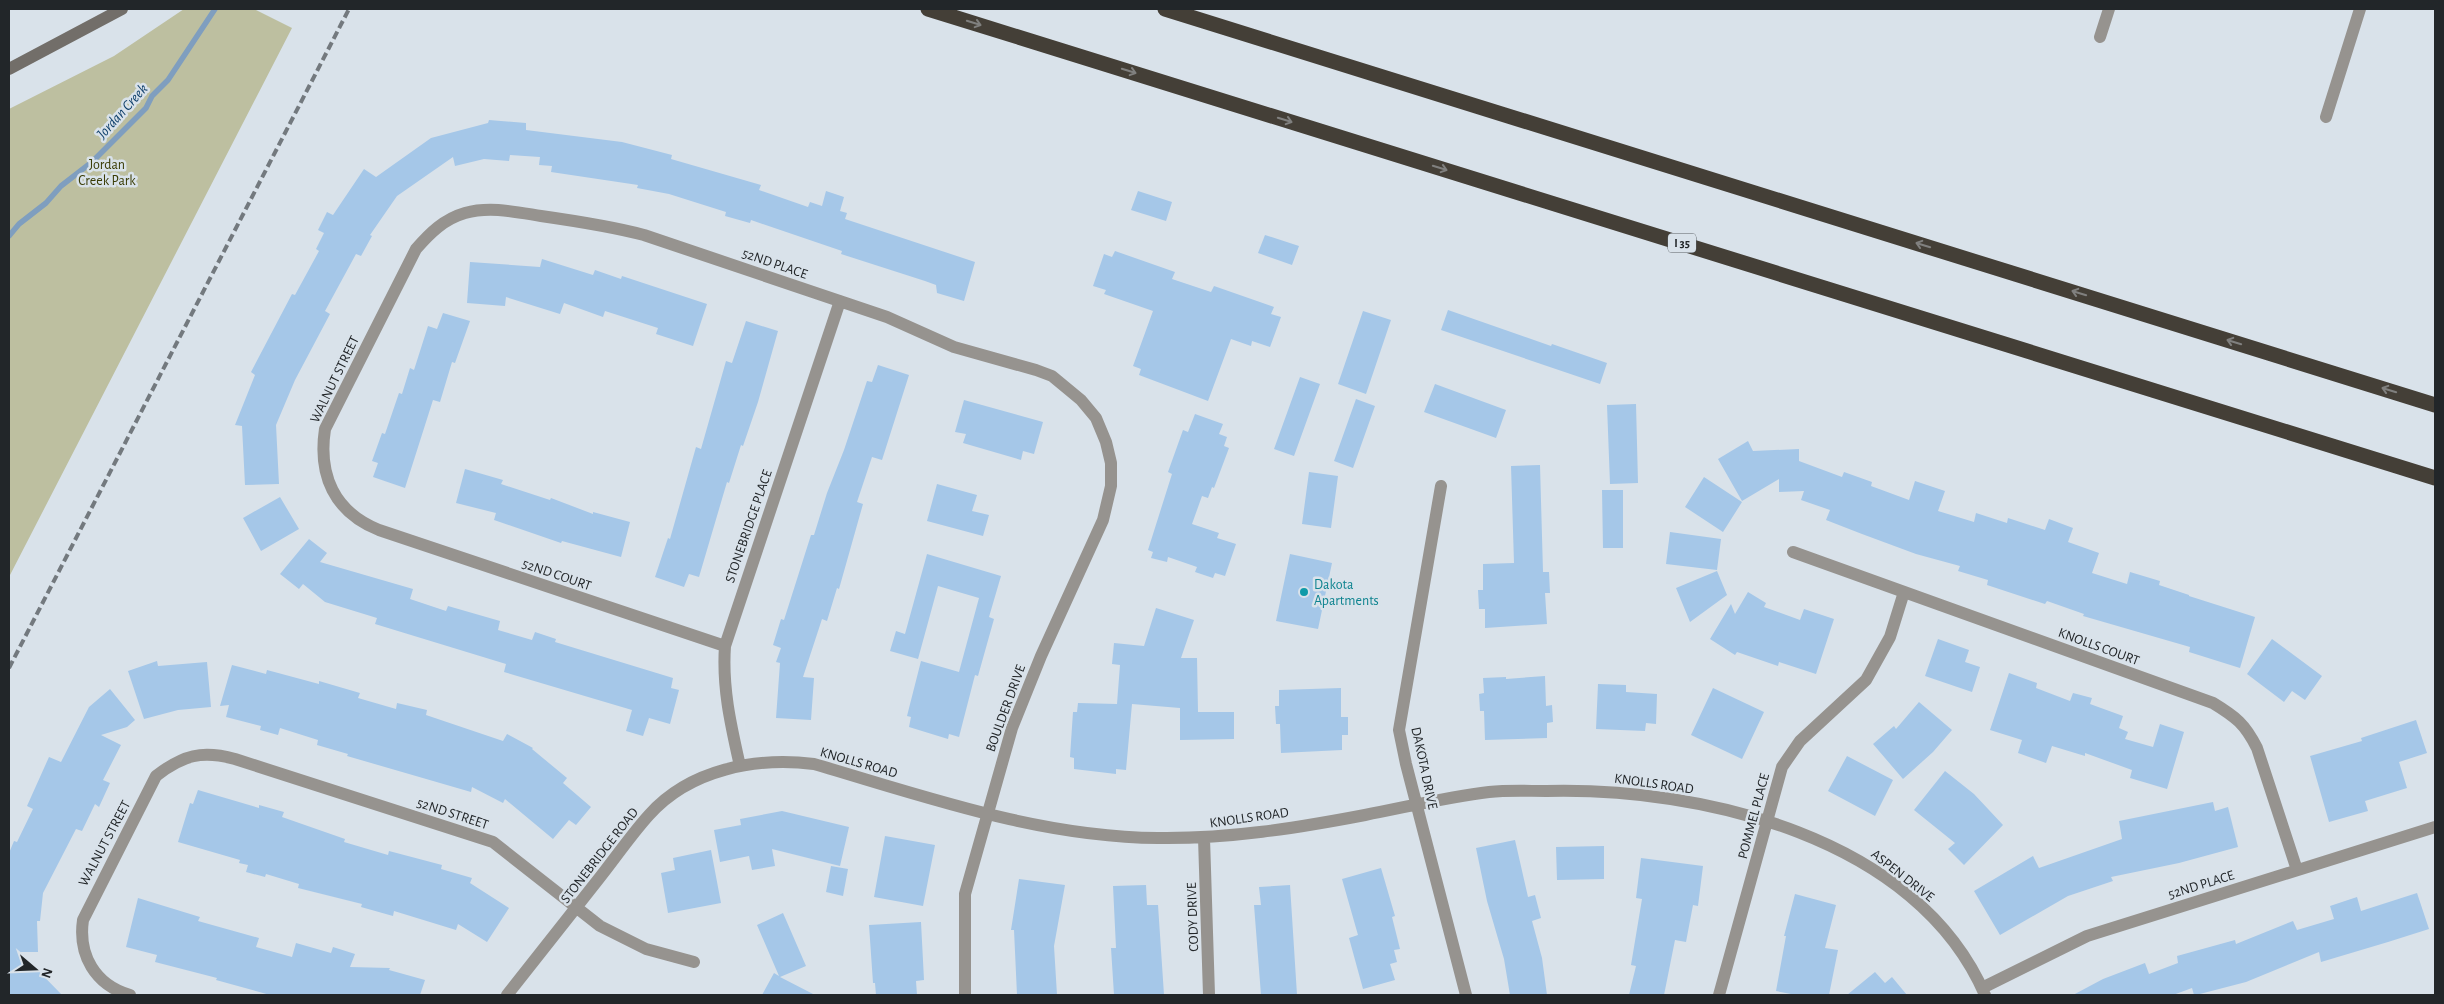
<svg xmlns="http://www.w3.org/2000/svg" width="2444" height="1004" viewBox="0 0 2444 1004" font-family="'Alegreya Sans',sans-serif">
	<rect width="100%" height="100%" fill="#d9e2ea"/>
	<path fill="#bdbfa0" d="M184,9H254L292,28L9,577V109L114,56Z"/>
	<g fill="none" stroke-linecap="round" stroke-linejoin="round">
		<path stroke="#7f9ebf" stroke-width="5.5" d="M9,236L19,224L46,203L61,186L92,162L146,108L152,96L168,80L215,9"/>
	</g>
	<path fill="#a5c7e8" d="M489,120L526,123V130L622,142L672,155L671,159L761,185L759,190L808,207L810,202L822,206L826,191L844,197L840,211L847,213L845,219L975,262L964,301L937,293L936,285L925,281L841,254L842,251L751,220L750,223L725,216L726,212L669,194L637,188L638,185L551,172L552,166L539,165L540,157L510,155L509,161L484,159L455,166L453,157L397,196L370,235L372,236L361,256L356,254L325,311L330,314L295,380L276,425L279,484L245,485L242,426L235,425L255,375L251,372L292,294L295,295L319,251L316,249L324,233L318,230L327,212L333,215L364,169L376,177L431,138L488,123Z
		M1138,191L1172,202L1166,221L1131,210Z
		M1265,235L1299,246L1292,265L1258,253Z
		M1115,251L1175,272L1172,279L1211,292L1214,286L1274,307L1271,314L1281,317L1270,347L1252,341L1251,346L1231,339L1208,401L1139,375L1141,369L1133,366L1153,311L1104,294L1106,290L1093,286L1104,254L1112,257Z
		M542,259L593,275L595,270L621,279L622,276L707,304L693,346L656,334L658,328L605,311L603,317L564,303L560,314L506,297L505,306L467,303L470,262L540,267Z
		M1448,310L1551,346L1552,344L1607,363L1600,384L1441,330Z
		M1363,311L1391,320L1366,394L1338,384Z
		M443,313L470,321L455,363L452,362L440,402L433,400L405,488L373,477L378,463L372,461L382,433L385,434L399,393L402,394L410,368L414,370L428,326L437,329Z
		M746,321L778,331L758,402L743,446L741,445L729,483L727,482L699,577L689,574L684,587L655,577L668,538L670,539L696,447L701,449L726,361L732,363Z
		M878,365L909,375L882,460L872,457L857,502L863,504L839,589L837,588L827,621L822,619L803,677L814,678L811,720L776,718L780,663L776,662L781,648L773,645L781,619L784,620L811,535H814L827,493L844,450L867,381L872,382Z
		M1300,377L1320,384L1294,456L1274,449Z
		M1435,384L1506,410L1496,438L1424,412Z
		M1356,399L1375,406L1353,468L1334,461Z
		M964,400L1043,422L1034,454L1023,451L1021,460L963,443L966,434L955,432Z
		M1636,404L1638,483L1610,484L1607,405Z
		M1195,414L1223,424L1219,434L1227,437L1224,446L1229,448L1214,488L1212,487L1208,498L1202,496L1192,524L1219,533L1217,538L1236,544L1225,576L1215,573L1213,578L1195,572L1197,567L1168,557L1167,562L1151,558L1153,552L1148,550L1172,474L1168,472L1183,430L1188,432Z
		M1748,441L1753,451L1799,449V461L1842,477L1844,472L1872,482L1871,486L1909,500L1915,481L1945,491L1938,511L1974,522L1976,513L2007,523L2008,518L2045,530L2049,519L2073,528L2068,542L2099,553L2092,573L2127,584L2130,572L2160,581L2159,585L2189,595V596L2255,617L2240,668L2189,652L2190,647L2083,616L2084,614L2047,601L2045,604L1987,585L1988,580L1958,571L1960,566L1916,554L1862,534L1826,520L1830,510L1801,500L1804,491L1779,492V479L1742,501L1718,459Z
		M1540,465L1543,572H1549L1550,593H1545L1547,624L1485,628V609H1479L1478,590H1483V564L1514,563L1511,466Z
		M465,469L503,480L501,484L550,500L551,498L593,514V512L630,522L621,557L562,541L561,543L494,520L496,513L456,503Z
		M1309,472L1338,476L1331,528L1302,524Z
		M1704,477L1742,502L1723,532L1685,507Z
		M937,484L977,495L972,511L989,515L983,536L927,521Z
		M1602,490H1623V548H1603Z
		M280,497L299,529L261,551L243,518Z
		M1670,532L1721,539L1717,570L1666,564Z
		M309,539L327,553L320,562L413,589L410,599L446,611L448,606L500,621L498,630L532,640L535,632L556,639L555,642L673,678L671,688L679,690L670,724L649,718L643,736L626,731L632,710L504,672L506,664L375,624L377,618L325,602L303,584L299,589L280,574Z
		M927,554L1001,576L989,617L994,619L978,676L975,675L959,737L949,734L948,739L909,727L911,717L907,716L921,661L959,672L979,598L938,586L918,659L890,651L896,631L905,634Z
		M1290,554L1332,563L1318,629L1276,621Z
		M1717,571L1727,595L1690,622L1676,588Z
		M1748,592L1766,603L1764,607L1800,620L1804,609L1834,619L1816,674L1779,662L1778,666L1737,652L1735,655L1710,639L1731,604L1735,614Z
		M1156,608L1194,620L1181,658H1197L1198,712H1234V739L1180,740V708L1132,704L1126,770L1116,769V774L1074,769V758L1070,757L1073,712H1077L1078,703L1117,704L1120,665L1112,664L1114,643L1144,646Z
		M1938,639L1969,650L1965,662L1980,667L1972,692L1925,676Z
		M2272,639L2322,676L2305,700L2292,691L2284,702L2247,674Z
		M157,661L158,666L207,662L211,707L178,710L144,719L128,671Z
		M232,665L266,674L267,670L319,684V681L360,693L358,698L396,709L397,703L427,710L426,715L503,741L507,734L533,748L532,749L567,778L563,783L591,807L576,825L569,820L553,839L505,799L503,803L472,787L471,792L347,756L348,754L317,745L318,740L280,728L278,735L260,730L261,726L226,717L229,705L220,706Z
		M2009,673L2037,683L2036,688L2070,701L2073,693L2092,698L2090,704L2123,716L2119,728L2128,732L2125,739L2153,747L2160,724L2184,732L2167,789L2130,778L2132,770L2085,753V756L2052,746L2046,763L2018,753L2022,740L1990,730Z
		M1545,676L1546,706L1552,705L1553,722L1547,723V738L1485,740L1484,711H1480L1479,694L1484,693L1483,678L1506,677V679Z
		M1598,684L1626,685V692L1657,694L1656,724L1646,723L1645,731L1596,729Z
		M1341,688V717H1348V735H1342V750L1281,753L1280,724H1276L1275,706H1279V690Z
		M1713,688L1764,712L1742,759L1691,735Z
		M110,689L135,720L127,727L101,735L121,745L103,780L110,783L99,807L95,804L82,831L76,829L43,893L40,921H37L38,952H20L62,995H9V853L14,841L17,842L33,809L27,806L49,757L61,762L89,707Z
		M1919,702L1952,730L1933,752L1903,779L1873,744L1894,726L1896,729Z
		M2416,720L2427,753L2399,762L2407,788L2365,801L2368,811L2329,822L2310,756L2362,741L2361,738Z
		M1847,756L1893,780L1875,816L1828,791Z
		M1945,771L1974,794L2003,825L1964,865L1948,849L1955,843L1914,810Z
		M198,790L259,808V805L284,812L282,817L345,839L344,842L388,855L389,851L442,865L441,869L472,878L470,883L509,908L487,942L458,924L456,930L394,911L393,916L361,907L362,904L298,888L299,884L266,874L265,877L246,872L248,865L239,863L240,860L178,842L190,803L193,804Z
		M2213,802L2215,811L2228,807L2238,847L2179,863L2111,877L2113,881L2068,896L2000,935L1974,891L2033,856L2039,868L2122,839L2119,821Z
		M782,811L849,827L840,866L772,849L775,866L752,870L749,856L720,862L714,830L741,825L740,819Z
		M885,836L935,845L923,906L874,897Z
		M1515,840L1528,897L1535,895L1541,918L1532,921L1542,958L1547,995H1510L1504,959L1487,901L1476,848Z
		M1604,846V879L1557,880L1556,847Z
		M711,850L721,903L668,913L661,873L675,870L673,858Z
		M1641,858L1703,866L1698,906L1693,905L1686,942L1675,940L1664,995H1629L1636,966L1631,965L1642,899L1636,898Z
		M831,866L848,869L843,896L826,892Z
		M1381,868L1395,916L1392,917L1400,949L1394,950L1397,962L1390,964L1395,980L1363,989L1349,938L1358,935L1342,879Z
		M1019,879L1065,885L1054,946L1057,995H1017L1014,930H1011Z
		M1146,885L1147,905H1158L1164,995H1114L1111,948H1116L1113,886Z
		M1290,885L1297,995H1261L1254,905H1261L1259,887Z
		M2417,893L2429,929L2388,942L2321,962L2319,952L2246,982L2196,995H2194L2192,988L2173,995H2073L2103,979L2145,963L2149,974L2178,963L2177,956L2235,940L2236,944L2293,921L2297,930L2334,919L2330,906L2357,897L2361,911Z
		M1795,894L1836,905L1825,948L1838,950L1829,995H1796L1776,991L1786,936H1784Z
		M138,898L200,917L198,921L259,938L256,947L292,957L296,943L331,953L333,947L355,954L350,967L390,968L389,970L425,980L420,995H270L216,980L217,978L155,962L157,955L126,947Z
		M783,913L806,966L780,977L815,995H762L774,973L779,976L757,925Z
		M921,922L924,980L916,981L917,995H876L875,983H873L869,925Z
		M1875,972L1885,983L1892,977L1907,995H1847Z"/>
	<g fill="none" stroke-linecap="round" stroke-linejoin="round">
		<path stroke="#96938f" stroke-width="12" d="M2100,37L2109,9
			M2326,117L2360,9
			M1441,486L1399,730L1406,764L1466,995
			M1793,552L2213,703C2236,717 2245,724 2257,748L2297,870
			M725,646L379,530C334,512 318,475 325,429L416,249C430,233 444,219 465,213C490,206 516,212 541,216C576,221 610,226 644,235L887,317L954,347L1036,370L1052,376L1081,400L1096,418L1106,442L1111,463V486L1103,520L1041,656L1012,728L965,894V995
			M740,766C731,726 722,688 725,646L840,301
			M1204,838L1209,995
			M1982,988L2087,936L2435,827
			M130,995C95,985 78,955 83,920L156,776C183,755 202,750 235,759L493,842L600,926L646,949L694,962
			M507,995C537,957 567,919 597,881C614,860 630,836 649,815C690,769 756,757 814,764C927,797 1039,837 1158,838C1228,839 1297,828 1365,815C1407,807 1447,797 1489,792C1508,790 1527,791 1546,791C1702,787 1917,837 1985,995
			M1719,995L1782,767L1800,741L1866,680L1890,637L1904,592"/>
		<path stroke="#726e69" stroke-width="12" d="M9,69L122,9"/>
		<path stroke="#443f37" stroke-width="15" d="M928,9L2435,478
			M1165,9L2435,405"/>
		<path stroke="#73797e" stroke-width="4" stroke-dasharray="8 4" stroke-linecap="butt" d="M9,668L349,9"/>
	</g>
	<defs><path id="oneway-shaft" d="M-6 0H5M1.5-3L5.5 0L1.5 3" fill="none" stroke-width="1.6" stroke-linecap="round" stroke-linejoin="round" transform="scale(1.25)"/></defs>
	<g stroke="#80807f">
		<use href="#oneway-shaft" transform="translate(974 23) rotate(17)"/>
		<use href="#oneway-shaft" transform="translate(1129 71) rotate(17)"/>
		<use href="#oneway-shaft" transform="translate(1285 120) rotate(17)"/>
		<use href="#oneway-shaft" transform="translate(1440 168) rotate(17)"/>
		<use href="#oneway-shaft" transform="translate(1923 245) rotate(-163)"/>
		<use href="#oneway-shaft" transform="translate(2079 293) rotate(-163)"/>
		<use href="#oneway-shaft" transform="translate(2234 342) rotate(-163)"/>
		<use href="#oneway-shaft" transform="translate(2389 390) rotate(-163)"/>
	</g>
	<circle fill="#0f9aa8" stroke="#d9e2ea" stroke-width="2" cx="1304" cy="592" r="5"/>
	<g text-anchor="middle" stroke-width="5" stroke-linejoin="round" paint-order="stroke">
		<rect fill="#d9e2ea" stroke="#595e63" stroke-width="1" x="1668" y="233.5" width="28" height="19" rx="4"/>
		<g font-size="12" font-weight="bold" fill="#222629">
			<text x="1682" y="247">I 35</text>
		</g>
		<g font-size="14" fill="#3a3c05" stroke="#d9e2ea">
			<text x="107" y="169">Jordan<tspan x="107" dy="16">Creek Park</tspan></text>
		</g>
		<g font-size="14" fill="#222629" stroke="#d9e2ea">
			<text transform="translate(775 263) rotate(19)" y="5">52ND PLACE</text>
			<text transform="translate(334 379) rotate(-64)" y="5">WALNUT STREET</text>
			<text transform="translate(748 526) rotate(-71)" y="5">STONEBRIDGE PLACE</text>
			<text transform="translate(557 574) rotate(19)" y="5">52ND COURT</text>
			<text transform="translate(2099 646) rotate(20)" y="5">KNOLLS COURT</text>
			<text transform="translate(1005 708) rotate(-70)" y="5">BOULDER DRIVE</text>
			<text transform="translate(859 762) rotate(16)" y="5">KNOLLS ROAD</text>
			<text transform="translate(1425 768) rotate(78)" y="5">DAKOTA DRIVE</text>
			<text transform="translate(1654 783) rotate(8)" y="5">KNOLLS ROAD</text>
			<text transform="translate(453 813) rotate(18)" y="5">52ND STREET</text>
			<text transform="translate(1753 816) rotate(-75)" y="5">POMMEL PLACE</text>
			<text transform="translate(1249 817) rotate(-8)" y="5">KNOLLS ROAD</text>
			<text transform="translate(104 843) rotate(-62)" y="5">WALNUT STREET</text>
			<text transform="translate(599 855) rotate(-52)" y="5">STONEBRIDGE ROAD</text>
			<text transform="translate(1903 875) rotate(38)" y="5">ASPEN DRIVE</text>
			<text transform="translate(2201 884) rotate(-17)" y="5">52ND PLACE</text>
			<text transform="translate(1192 917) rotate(-92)" y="5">CODY DRIVE</text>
		</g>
		<g font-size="14" fill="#0d838f" stroke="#d9e2ea" text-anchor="start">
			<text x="1314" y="589">Dakota<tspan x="1314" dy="16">Apartments</tspan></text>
		</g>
		<g font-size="15" font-style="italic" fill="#11416c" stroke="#d9e2ea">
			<text transform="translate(122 111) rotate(-48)" y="5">Jordan Creek</text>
		</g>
	</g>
	<rect width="2444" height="1004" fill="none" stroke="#222629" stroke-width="20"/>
	<g transform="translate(35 969) rotate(109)" stroke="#d9e2ea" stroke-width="4" paint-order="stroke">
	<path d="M0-4L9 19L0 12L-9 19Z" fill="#222629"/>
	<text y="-8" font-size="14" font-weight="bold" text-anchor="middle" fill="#222629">N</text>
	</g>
</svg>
